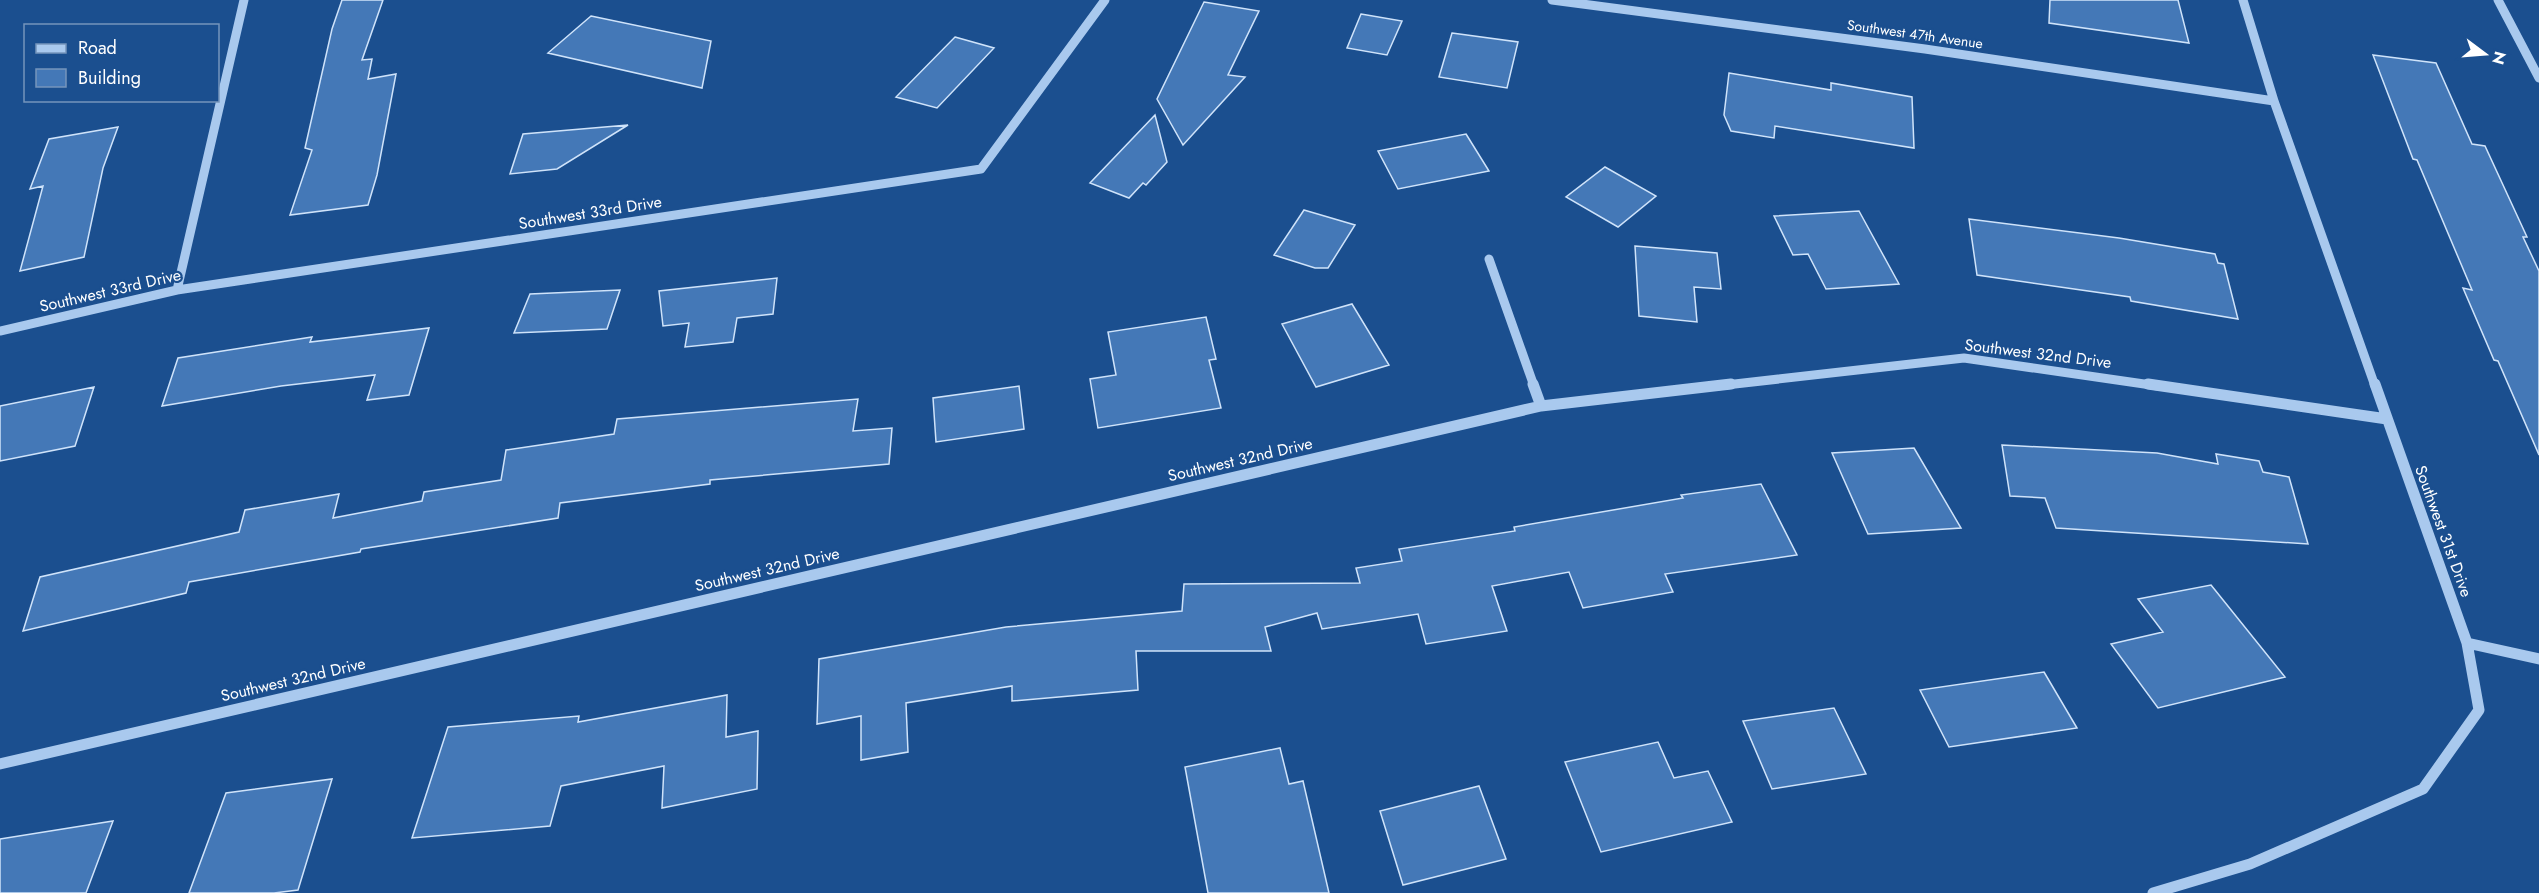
<svg xmlns="http://www.w3.org/2000/svg" width="2539" height="893" viewBox="0 0 2539 893" font-family="Jost,sans-serif">
	<rect width="100%" height="100%" fill="#1b4f8f"/>
	<path fill="#4478b7" stroke="#cfe3fa" stroke-width="1.5" d="M342,0H383L362,60L372,59L368,79L396,74L377,175L368,205L290,215L312,150L305,148L332,29Z
		M2050,0H2178L2189,43L2049,23Z
		M1204,2L1259,11L1228,75L1245,77L1183,145L1157,99Z
		M1361,14L1402,21L1387,55L1347,48Z
		M591,16L711,41L702,88L548,53Z
		M1452,33L1518,42L1507,88L1439,77Z
		M955,37L994,48L937,108L896,97Z
		M2373,55L2436,63L2472,144L2485,146L2527,237H2523L2539,271V455L2498,361L2494,360L2463,288L2472,290L2417,160L2413,159Z
		M1729,73L1831,90V83L1912,97L1914,148L1775,126L1774,138L1731,131L1724,115Z
		M1155,115L1167,162L1146,185L1143,183L1129,198L1090,183Z
		M628,125L557,169L510,174L523,134Z
		M118,127L103,168L84,257L20,271L43,186L30,189L49,139Z
		M1466,134L1489,171L1398,189L1378,151Z
		M1605,167L1656,196L1618,227L1566,197Z
		M1304,210L1355,225L1328,268H1315L1274,255Z
		M1859,211L1899,284L1826,289L1808,254L1793,255L1774,216Z
		M1969,219L2119,238L2215,254L2218,263L2224,264L2238,319L2131,301L2130,297L1977,275Z
		M1635,246L1717,253L1721,289L1694,287L1697,322L1639,316Z
		M777,278L773,314L737,318L733,342L685,347L689,323L663,326L659,291Z
		M620,290L607,329L514,333L530,294Z
		M1352,304L1389,365L1316,387L1282,324Z
		M1206,317L1216,359L1209,360L1221,408L1098,428L1090,379L1116,375L1108,332Z
		M429,328L409,395L367,400L375,375L281,386L162,406L178,358L312,337L310,342Z
		M1019,386L1024,429L936,442L933,398Z
		M94,387L75,446L0,461V406Z
		M858,399L853,431L892,428L889,464L710,480V484L560,503L558,518L361,549L360,552L189,582L186,593L23,631L40,577L239,532L245,510L339,494L333,518L422,501L424,492L501,480L506,450L614,434L617,419Z
		M2002,445L2157,453L2218,464L2216,454L2259,461L2263,472L2289,477L2308,544L2056,528L2045,498L2010,496Z
		M1914,448L1961,528L1868,534L1832,453Z
		M1761,484L1797,555L1665,574L1673,592L1583,608L1569,572L1492,586L1507,631L1426,644L1418,614L1322,629L1317,613L1265,627L1271,651H1136L1138,690L1012,701V686L906,703L908,752L861,760V716L817,724L819,659L1006,627L1182,611L1184,584L1360,583L1356,568L1402,561L1399,549L1515,531L1514,527L1683,498L1681,495Z
		M2211,585L2285,677L2158,708L2111,644L2163,632L2138,599Z
		M2044,672L2077,728L1949,747L1920,690Z
		M727,695L726,737L758,731L757,789L662,808L664,766L561,786L550,826L412,838L448,727L579,716L578,722Z
		M1834,708L1866,774L1772,789L1743,721Z
		M1658,742L1674,778L1708,771L1732,822L1601,852L1565,762Z
		M1280,748L1289,784L1303,781L1329,893H1208L1185,767Z
		M332,779L298,890L274,893H189L226,793Z
		M1479,786L1506,859L1403,885L1380,811Z
		M113,821L86,893H0V839Z"/>
	<g fill="none" stroke-linecap="round" stroke-linejoin="round">
		<path stroke="#a9c9ee" stroke-width="9" d="M1552,0L1925,49L2274,101
			M2243,0L2274,101L2375,386
			M2498,0L2539,78
			M1489,259L1534,386
			M177,290L244,0
			M0,331L177,290L981,169L1105,0
			M1717,386L1964,358L2158,386"/>
		<path stroke="#a9c9ee" stroke-width="11" d="M1533,384L1541,406
			M2148,384L2387,419
			M2467,643L2539,659
			M0,764L1541,406L1731,384
			M2153,893L2250,864L2423,789L2479,710L2467,643L2375,384"/>
	</g>
	<g text-anchor="middle" stroke-width="4.5" stroke-linejoin="round" paint-order="stroke">
		<g font-size="14" fill="#fff" stroke="#1b4f8f">
			<text transform="translate(1915 34) rotate(8)" y="5">Southwest 47th Avenue</text>
		</g>
		<g font-size="16" fill="#fff" stroke="#1b4f8f">
			<text transform="translate(590 212) rotate(-9)" y="6">Southwest 33rd Drive</text>
			<text transform="translate(110 290) rotate(-13)" y="6">Southwest 33rd Drive</text>
			<text transform="translate(2038 353) rotate(7)" y="6">Southwest 32nd Drive</text>
			<text transform="translate(1240 459) rotate(-13)" y="6">Southwest 32nd Drive</text>
			<text transform="translate(2444 531) rotate(70)" y="6">Southwest 31st Drive</text>
			<text transform="translate(767 569) rotate(-13)" y="6">Southwest 32nd Drive</text>
			<text transform="translate(293 679) rotate(-13)" y="6">Southwest 32nd Drive</text>
		</g>
	</g>
	<rect x="24" y="24" width="195" height="78" fill="#1b4f8f" stroke="#7695bc" stroke-width="1.5"/>
	<rect x="36" y="44" width="30" height="9" fill="#a9c9ee" stroke="#7695bc" stroke-width="1.5"/>
	<text x="78" y="54" font-size="18" fill="#ffffff">Road</text>
	<rect x="36" y="69" width="30" height="18" fill="#4478b7" stroke="#7695bc" stroke-width="1.5"/>
	<text x="78" y="84" font-size="18" fill="#ffffff">Building</text>
	<g transform="translate(2485 54) rotate(106)" stroke="#1b4f8f" stroke-width="4.5" paint-order="stroke">
	<path d="M0-4.5L10 22L0 15L-10 22Z" fill="#ffffff"/>
	<text y="-9" font-size="16" font-weight="bold" text-anchor="middle" fill="#ffffff">N</text>
	</g>
</svg>
